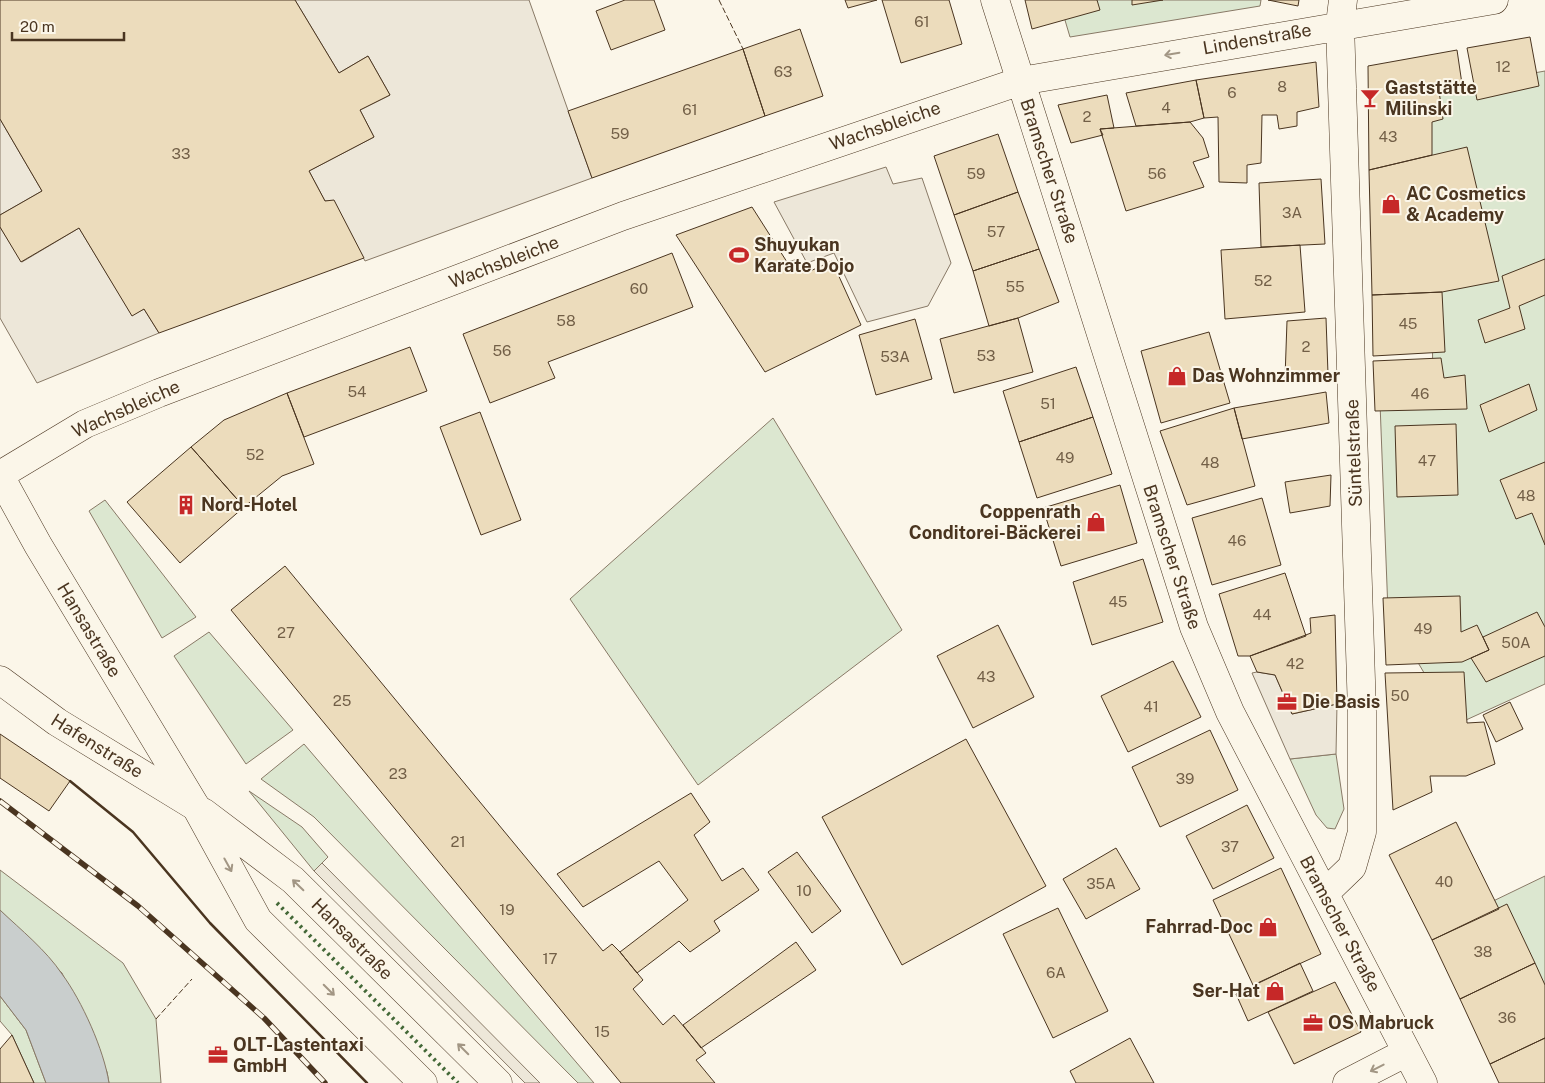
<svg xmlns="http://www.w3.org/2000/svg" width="1545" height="1083" viewBox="0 0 1545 1083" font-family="'Public Sans',sans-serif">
	<rect width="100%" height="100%" fill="#fbf6e9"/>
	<path fill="#dce7d0" stroke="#887966" d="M1059,0H1261L1260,6L1070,37Z
		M1545,71V684L1455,725L1388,612L1380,403L1433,400L1430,92Z
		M773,418L902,630L698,785L570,599Z
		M105,500L196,617L162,638L89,511Z
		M209,632L293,730L246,764L174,656Z
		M304,744L594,1083H578L314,817L261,779Z
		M1336,754L1344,809L1335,829L1327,828L1316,815L1290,759Z
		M249,791L302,827L328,857L314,871Z
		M0,870L123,963L156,1019L161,1083H109L107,1072L62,973L0,910Z
		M1545,876V1022L1485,905Z
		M0,996L26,1030L46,1083H34L12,1035L0,1021Z"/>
	<path fill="#ede7d9" stroke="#887966" d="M295,0H529L592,178L365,261L334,201H325L309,171L374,137L360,110L390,95L368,56L339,73Z
		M0,119L42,191L0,215Z
		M886,167L893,184L922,178L951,263L928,306L867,322L834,253L807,263L774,202Z
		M0,227L22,262L79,228L132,315L144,309L159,333L37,383L0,318Z
		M1257,672L1275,675L1292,714L1337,704L1336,754L1290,759L1252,673Z
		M322,863L540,1083H525L314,871Z"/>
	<path fill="#c9cecd" stroke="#887966" d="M0,910C21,930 46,950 62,974C82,1001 104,1050 109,1083H46L26,1030L0,996Z"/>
	<path fill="#ecdcbc" stroke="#4a3520" d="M0,0H295L339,73L368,56L390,95L360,110L374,137L309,171L325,201L334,200L364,258L159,333L144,309L132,316L79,228L21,262L0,227V215L42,191L0,119Z
		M625,0H654L665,30L611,50L596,11Z
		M845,0H877L848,8Z
		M882,0H949L962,44L901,63Z
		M1025,0H1097L1100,10L1032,29Z
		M1132,0H1163L1132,5Z
		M1268,0H1299L1298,6Z
		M800,29L823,96L765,116L743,49Z
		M1530,37L1539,86L1477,100L1467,48Z
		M743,49L765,116L592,178L568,111Z
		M1457,50L1462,84L1439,91L1443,119L1432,122V155L1369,170L1368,66Z
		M1316,62L1319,107L1297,112V126L1279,129L1277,115H1262L1261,163L1247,165V183L1219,182L1218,117L1204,118L1196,80Z
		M1196,80L1204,118L1190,122L1136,126L1126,93Z
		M1107,95L1114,128L1100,129L1103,135L1071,143L1058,105Z
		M1190,122L1203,138L1209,157L1193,162L1204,187L1126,211L1100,129Z
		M998,134L1018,192L954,215L934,156Z
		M1467,147L1499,281L1442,292L1372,295L1369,170Z
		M1321,179L1325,244L1261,247L1259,183Z
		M1018,192L1039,249L973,271L954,215Z
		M752,207L787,262L799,259L806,273L832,261L861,325L765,372L676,235Z
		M1300,245L1305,312L1225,319L1221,250Z
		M1039,249L1059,302L1018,318L989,326L973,271Z
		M672,253L693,307L548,362L555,378L490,403L463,334Z
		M1545,259V295L1519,306L1525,329L1485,343L1478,320L1510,308L1502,276Z
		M1442,292L1445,352L1373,356L1372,295Z
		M1018,318L1033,372L954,393L940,339Z
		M1326,318L1328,374L1285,378L1287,321Z
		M915,319L932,379L876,395L859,335Z
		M1209,332L1230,403L1161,423L1141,351Z
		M410,347L427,391L304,437L287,393Z
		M1441,358L1444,378L1465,375L1467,409L1375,411L1373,361Z
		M1076,367L1093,417L1019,442L1003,391Z
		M1529,384L1537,410L1489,432L1480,405Z
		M1326,392L1329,423L1242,439L1234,408Z
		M287,393L314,464L282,476L244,507L191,447L224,420Z
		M1234,408L1255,486L1187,505L1160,431Z
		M480,412L521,520L481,535L440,427Z
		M1093,417L1112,474L1037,498L1019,442Z
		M1456,424L1458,495L1397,497L1395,426Z
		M191,447L244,507L180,563L127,502Z
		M1545,462V545L1532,513L1516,519L1500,480Z
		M1331,475L1330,506L1290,513L1285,482Z
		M1120,485L1137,543L1061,566L1043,508Z
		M1262,498L1281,565L1212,585L1192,518Z
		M1143,559L1163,622L1092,645L1073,582Z
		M285,566L603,951L612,944L620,952L643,980L633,989L663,1025L674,1015L706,1053L696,1060L715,1083H621L231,610Z
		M1285,573L1306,636L1250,656H1238L1219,594Z
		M1460,596L1461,632L1477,625L1489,650L1462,662L1386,665L1383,598Z
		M1537,612L1545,627V656L1486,682L1471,658L1489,650L1483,637Z
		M1335,615L1337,704L1292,714L1275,675L1257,672L1250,656L1311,633L1310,618Z
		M998,625L1034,697L973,728L937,656Z
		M1173,661L1201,717L1128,752L1101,696Z
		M1464,672L1467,723L1484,722L1495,764L1466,776H1430L1432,792L1393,810L1385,673Z
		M1510,702L1523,729L1496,742L1483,715Z
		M1210,730L1238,790L1160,827L1132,767Z
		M0,734L70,781L49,811L0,778Z
		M966,739L1046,886L902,965L822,817Z
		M691,793L710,822L694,835L722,881L743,868L759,890L714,921L720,931L690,952L679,941L637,973L620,952L688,900L659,861L583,907L557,874Z
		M1247,805L1274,858L1213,889L1186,836Z
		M1456,822L1499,909L1432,940L1389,855Z
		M1116,848L1140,889L1086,919L1063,879Z
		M797,852L841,911L812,933L768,872Z
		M1281,868L1321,954L1253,985L1213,900Z
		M1507,904L1535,963L1460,999L1432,940Z
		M1058,908L1108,1011L1053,1038L1003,934Z
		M796,942L816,970L701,1048L683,1025Z
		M1300,963L1313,991L1248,1021L1236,994Z
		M1535,963L1545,985V1038L1490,1064L1460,999Z
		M1335,982L1361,1032L1294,1064L1268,1012Z
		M12,1035L34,1083H0V1049Z
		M1130,1038L1154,1083H1076L1070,1071Z
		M1545,1038V1083H1499L1490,1064Z"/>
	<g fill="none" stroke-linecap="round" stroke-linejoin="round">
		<defs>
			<path id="minor" d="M995,0L1194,627L1230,712L1423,1083
				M0,475L85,424L159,393L623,216L1021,81L1494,0
				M0,680L57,722L196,807
				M1325,893L1352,867L1362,832V712L1340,24L1343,0
				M1347,1083L1407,1052"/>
			<path id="major" d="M0,476L38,545L196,807L258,920L423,1083
				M203,812L293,880L498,1083"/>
		</defs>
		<use href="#minor" stroke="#4a3520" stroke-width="29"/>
		<use href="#major" stroke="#4a3520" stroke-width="29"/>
		<use href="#minor" stroke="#fbf6e9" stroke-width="28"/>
		<use href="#major" stroke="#fbf6e9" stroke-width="28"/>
		<defs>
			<path id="rail" d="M0,801L138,906L264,1018L325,1083"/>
		</defs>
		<use href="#rail" stroke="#4a3520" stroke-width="5.5"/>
		<use href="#rail" stroke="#fbf6e9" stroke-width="4" stroke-dasharray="11" stroke-linecap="butt"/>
		<path stroke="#436837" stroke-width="4" stroke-dasharray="2.5 4" stroke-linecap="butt" d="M277,903L458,1083"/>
		<path stroke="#4a3520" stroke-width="1" stroke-dasharray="6 2.5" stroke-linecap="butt" d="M719,0L743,49
			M156,1019L192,979"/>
		<path stroke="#4a3520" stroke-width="2.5" d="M70,781L133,832L210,923L367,1083"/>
	</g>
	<defs><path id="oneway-shaft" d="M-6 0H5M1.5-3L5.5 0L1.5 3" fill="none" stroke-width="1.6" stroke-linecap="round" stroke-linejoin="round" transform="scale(1.25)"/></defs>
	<g stroke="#a29684">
		<use href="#oneway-shaft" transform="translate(1172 54) rotate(170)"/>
		<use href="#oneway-shaft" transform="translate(228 865) rotate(61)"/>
		<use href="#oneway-shaft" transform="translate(298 885) rotate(-136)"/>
		<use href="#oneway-shaft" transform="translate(329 990) rotate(45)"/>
		<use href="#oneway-shaft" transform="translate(463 1049) rotate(-135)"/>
		<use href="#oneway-shaft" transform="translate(1377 1068) rotate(153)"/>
	</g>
	<defs>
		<symbol id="bar-bare" viewBox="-9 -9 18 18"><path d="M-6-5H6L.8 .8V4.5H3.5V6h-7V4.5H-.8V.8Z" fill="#c62828" stroke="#fbf6e9" stroke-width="2.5" paint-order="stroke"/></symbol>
		<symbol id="shop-bare" viewBox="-9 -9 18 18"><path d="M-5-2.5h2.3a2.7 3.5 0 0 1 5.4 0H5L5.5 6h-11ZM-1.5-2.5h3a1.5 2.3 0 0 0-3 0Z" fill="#c62828" stroke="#fbf6e9" stroke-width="2.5" paint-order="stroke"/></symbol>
		<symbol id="stadium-bare" viewBox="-9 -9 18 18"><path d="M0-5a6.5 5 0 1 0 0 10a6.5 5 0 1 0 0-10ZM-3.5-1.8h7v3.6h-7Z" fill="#c62828" stroke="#fbf6e9" stroke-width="2.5" paint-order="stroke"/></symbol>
		<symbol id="building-bare" viewBox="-9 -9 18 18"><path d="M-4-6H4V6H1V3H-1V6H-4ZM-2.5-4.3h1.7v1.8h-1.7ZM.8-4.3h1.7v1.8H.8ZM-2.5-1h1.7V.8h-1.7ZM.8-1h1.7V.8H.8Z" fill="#c62828" stroke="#fbf6e9" stroke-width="2.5" paint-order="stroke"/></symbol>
		<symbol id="office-bare" viewBox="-9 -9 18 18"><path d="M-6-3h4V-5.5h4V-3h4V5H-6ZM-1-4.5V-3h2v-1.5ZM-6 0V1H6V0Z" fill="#c62828" stroke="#fbf6e9" stroke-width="2.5" paint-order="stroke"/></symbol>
	</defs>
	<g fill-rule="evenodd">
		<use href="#bar-bare" x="1356" y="84" width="28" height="28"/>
		<use href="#shop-bare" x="1377" y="190" width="28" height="28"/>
		<use href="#stadium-bare" x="725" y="241" width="28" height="28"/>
		<use href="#shop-bare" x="1163" y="362" width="28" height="28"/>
		<use href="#building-bare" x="172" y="491" width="28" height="28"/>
		<use href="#shop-bare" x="1082" y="508" width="28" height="28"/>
		<use href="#office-bare" x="1273" y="688" width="28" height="28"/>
		<use href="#shop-bare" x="1254" y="913" width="28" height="28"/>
		<use href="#shop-bare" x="1261" y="977" width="28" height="28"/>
		<use href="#office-bare" x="1299" y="1009" width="28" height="28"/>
		<use href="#office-bare" x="204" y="1041" width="28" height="28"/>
	</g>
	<g text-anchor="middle" stroke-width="4" stroke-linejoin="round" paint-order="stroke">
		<g font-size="15" fill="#725f47">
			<text x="922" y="27">61</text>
			<text x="1503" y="72">12</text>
			<text x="783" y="77">63</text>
			<text x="1282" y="92">8</text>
			<text x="1232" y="98">6</text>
			<text x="1166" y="113">4</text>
			<text x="690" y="115">61</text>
			<text x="1087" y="122">2</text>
			<text x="620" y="139">59</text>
			<text x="1388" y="142">43</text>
			<text x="181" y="159">33</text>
			<text x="976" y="179">59</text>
			<text x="1157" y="179">56</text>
			<text x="1292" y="218">3A</text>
			<text x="996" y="237">57</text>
			<text x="1263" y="286">52</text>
			<text x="1015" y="292">55</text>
			<text x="639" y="294">60</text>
			<text x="566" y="326">58</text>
			<text x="1408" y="329">45</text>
			<text x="1306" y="352">2</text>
			<text x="502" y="356">56</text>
			<text x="986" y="361">53</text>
			<text x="895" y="362">53A</text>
			<text x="357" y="397">54</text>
			<text x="1420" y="399">46</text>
			<text x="1048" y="409">51</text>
			<text x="255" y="460">52</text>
			<text x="1065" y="463">49</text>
			<text x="1427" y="466">47</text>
			<text x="1210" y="468">48</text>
			<text x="1526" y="501">48</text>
			<text x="1237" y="546">46</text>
			<text x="1118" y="607">45</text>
			<text x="1262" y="620">44</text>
			<text x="1423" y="634">49</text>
			<text x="286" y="638">27</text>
			<text x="1516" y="648">50A</text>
			<text x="1295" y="669">42</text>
			<text x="986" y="682">43</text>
			<text x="1400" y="701">50</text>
			<text x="342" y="706">25</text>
			<text x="1151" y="712">41</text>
			<text x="398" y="779">23</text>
			<text x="1185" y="784">39</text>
			<text x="458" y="847">21</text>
			<text x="1230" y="852">37</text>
			<text x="1444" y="887">40</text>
			<text x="1101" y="889">35A</text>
			<text x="804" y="896">10</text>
			<text x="507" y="915">19</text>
			<text x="1483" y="957">38</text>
			<text x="550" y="964">17</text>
			<text x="1056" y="978">6A</text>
			<text x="1507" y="1023">36</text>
			<text x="602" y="1037">15</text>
		</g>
		<g font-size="18" fill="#4a3520" stroke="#fbf6e9">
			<text transform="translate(1257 39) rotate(-10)" y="6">Lindenstraße</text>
			<text transform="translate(885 126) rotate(-19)" y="6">Wachsbleiche</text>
			<text transform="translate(1049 171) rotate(72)" y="6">Bramscher Straße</text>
			<text transform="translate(504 262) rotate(-21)" y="6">Wachsbleiche</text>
			<text transform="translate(126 409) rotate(-24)" y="6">Wachsbleiche</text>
			<text transform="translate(1354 453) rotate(-92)" y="6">Süntelstraße</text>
			<text transform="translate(1172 557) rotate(72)" y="6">Bramscher Straße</text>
			<text transform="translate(89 630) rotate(59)" y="6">Hansastraße</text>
			<text transform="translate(97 746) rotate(32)" y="6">Hafenstraße</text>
			<text transform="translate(1340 924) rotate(62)" y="6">Bramscher Straße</text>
			<text transform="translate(352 939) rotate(45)" y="6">Hansastraße</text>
		</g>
		<g font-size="18" font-weight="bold" fill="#4a3520" stroke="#fbf6e9" text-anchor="start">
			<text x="1385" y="94">Gaststätte<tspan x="1385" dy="21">Milinski</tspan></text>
			<text x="1406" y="200">AC Cosmetics<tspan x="1406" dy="21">&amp; Academy</tspan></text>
			<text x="754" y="251">Shuyukan<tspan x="754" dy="21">Karate Dojo</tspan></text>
			<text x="1192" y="382">Das Wohnzimmer</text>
			<text x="201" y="511">Nord-Hotel</text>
			<text x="1081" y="518" text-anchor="end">Coppenrath<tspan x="1081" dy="21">Conditorei-Bäckerei</tspan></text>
			<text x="1302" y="708">Die Basis</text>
			<text x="1253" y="933" text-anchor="end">Fahrrad-Doc</text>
			<text x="1260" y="997" text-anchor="end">Ser-Hat</text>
			<text x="1328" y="1029">OS Mabruck</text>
			<text x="233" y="1051">OLT-Lastentaxi<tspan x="233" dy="21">GmbH</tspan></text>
		</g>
	</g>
	<path d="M12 32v8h112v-8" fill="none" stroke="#4a3520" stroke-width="2.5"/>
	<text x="20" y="32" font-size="15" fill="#4a3520" stroke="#fbf6e9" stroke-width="4" paint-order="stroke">20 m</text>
</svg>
